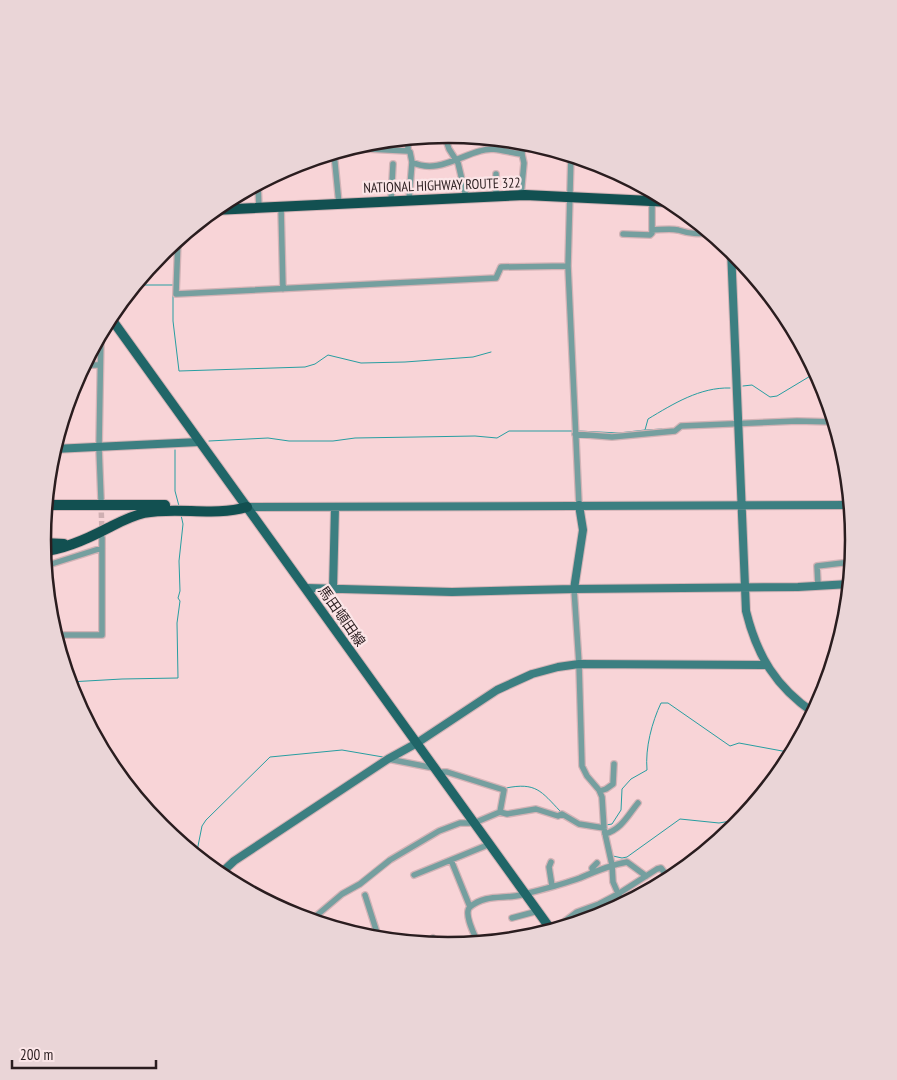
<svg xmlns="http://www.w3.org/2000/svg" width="897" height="1080" viewBox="0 0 897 1080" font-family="'PT Sans Narrow','Noto Sans JP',sans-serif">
	<rect width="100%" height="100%" fill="#f8d4d7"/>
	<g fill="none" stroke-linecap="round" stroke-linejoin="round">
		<path stroke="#279ea1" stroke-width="1" d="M135,285H174
			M173,294V321L179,371L305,367L315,364L328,355L361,363L405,362L473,357L491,352
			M743,386L752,385L770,397L777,396L817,372
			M646,430L662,429
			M578,431L619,433L645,430L648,419C673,404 700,387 730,388
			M209,441L268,438L289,441H333L355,438L417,437L475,436L497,438L509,431H574
			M55,445H62
			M175,450V491L179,506
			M69,682L122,679L178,678L177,623L180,601L178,598L180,591L179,561L183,524L181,515
			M506,788C536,782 541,791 560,811
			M606,825L612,824L621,810L622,789L631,779L647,770C645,748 652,722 661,703H668L730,746L739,743L793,753
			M196,856L202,826L206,820L270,757L342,750L383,757
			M613,856L622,858L627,857L680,819L719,823L742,819"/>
		<path stroke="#cfafb2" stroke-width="5.5" stroke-dasharray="5.5 3" stroke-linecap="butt" d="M101,504L102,532"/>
		<defs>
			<path id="street" d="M444,134L449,149L458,163L466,197
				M348,148L408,151V138
				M408,151L410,152L412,162C435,174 458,157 480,151C494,146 508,153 522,154
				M334,153L339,204
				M571,155L568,266L579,505
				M258,184L259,208
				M521,195L524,163L522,154L523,141
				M496,196V174
				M409,200L412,162
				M391,201L393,164
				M281,207L283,289
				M652,230C660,230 670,228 678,230C690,234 698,234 711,233
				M623,234L650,235L652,233V191
				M178,239L176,294L496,278L501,267L568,266
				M84,365H100
				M575,434L612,437L675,431L681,426L797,421L835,422
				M101,499L99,448L101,332
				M45,566L102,548
				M818,585L817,566L851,562
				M574,589L579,664L582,766L587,776L599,790L602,797L604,829L612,865L613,882L623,905
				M55,635H102V538
				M388,759L434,768
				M438,774L443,772H447L504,790L500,812
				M600,791L606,789L613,784L614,764
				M605,834C622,829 628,815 638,803
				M451,860L470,907
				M551,862L549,867L552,886
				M593,872L592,868L597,863
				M414,875L490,844
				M365,895L379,939
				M512,918L538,911
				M307,919L316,916L342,894L360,884L390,860L439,831L460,823H474L500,812L507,814L536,809L558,816L562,814L579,824L604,828
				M553,930L577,912L599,904L618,894L657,869L661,868L670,880
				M478,943C475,936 463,913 470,907C485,894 503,899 521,895C540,890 561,885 580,878C596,871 610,865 627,862L646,876
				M426,944L433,938"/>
			<path id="secondary" d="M731,249L746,611C757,656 776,687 814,713
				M54,449L199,442
				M579,505L583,530L574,589L798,587L850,584
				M247,507L851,505
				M306,588L452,592L574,589
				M333,590L335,507
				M219,875L234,861L388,759L417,743L497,690L532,674L558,667L579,664L766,665"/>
			<path id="primary" d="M110,317L552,931"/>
			<path id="highway" d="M214,210L525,195L672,202
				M46,505H165
				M43,543L64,544
				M44,551C66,549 89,538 108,528C120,522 131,516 144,513C177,506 213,517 247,507"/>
		</defs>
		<use href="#street" stroke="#d3b3b6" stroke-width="8"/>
		<use href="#secondary" stroke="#d3b3b6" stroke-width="10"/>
		<use href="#primary" stroke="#d3b3b6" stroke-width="11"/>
		<use href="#highway" stroke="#d3b3b6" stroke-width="12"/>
		<use href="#street" stroke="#759f9f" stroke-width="5.5"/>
		<use href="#secondary" stroke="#3c7f81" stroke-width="8"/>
		<use href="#primary" stroke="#206668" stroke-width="9"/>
		<use href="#highway" stroke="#125051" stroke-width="10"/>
	</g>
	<g text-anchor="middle" stroke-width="4.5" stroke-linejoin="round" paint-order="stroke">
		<g font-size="14" fill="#2a1d1f" stroke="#fbe5e7">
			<text transform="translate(442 185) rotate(-2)" y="5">NATIONAL HIGHWAY ROUTE 322</text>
			<text transform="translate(342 616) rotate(55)" y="5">馬田頓田線</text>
		</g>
	</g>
	<path d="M0 0H897V1080H0ZM51 540a397 397 0 1 1 794 0a397 397 0 1 1-794 0Z" fill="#ead5d7" fill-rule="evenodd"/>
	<path fill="none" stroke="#2a1d1f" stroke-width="2.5" d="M51 540a397 397 0 1 1 794 0a397 397 0 1 1-794 0Z"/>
	<path d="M12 1060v8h144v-8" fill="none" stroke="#2a1d1f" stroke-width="2.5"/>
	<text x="20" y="1060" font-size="15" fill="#2a1d1f" stroke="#fbe5e7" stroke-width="4" paint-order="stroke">200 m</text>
</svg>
